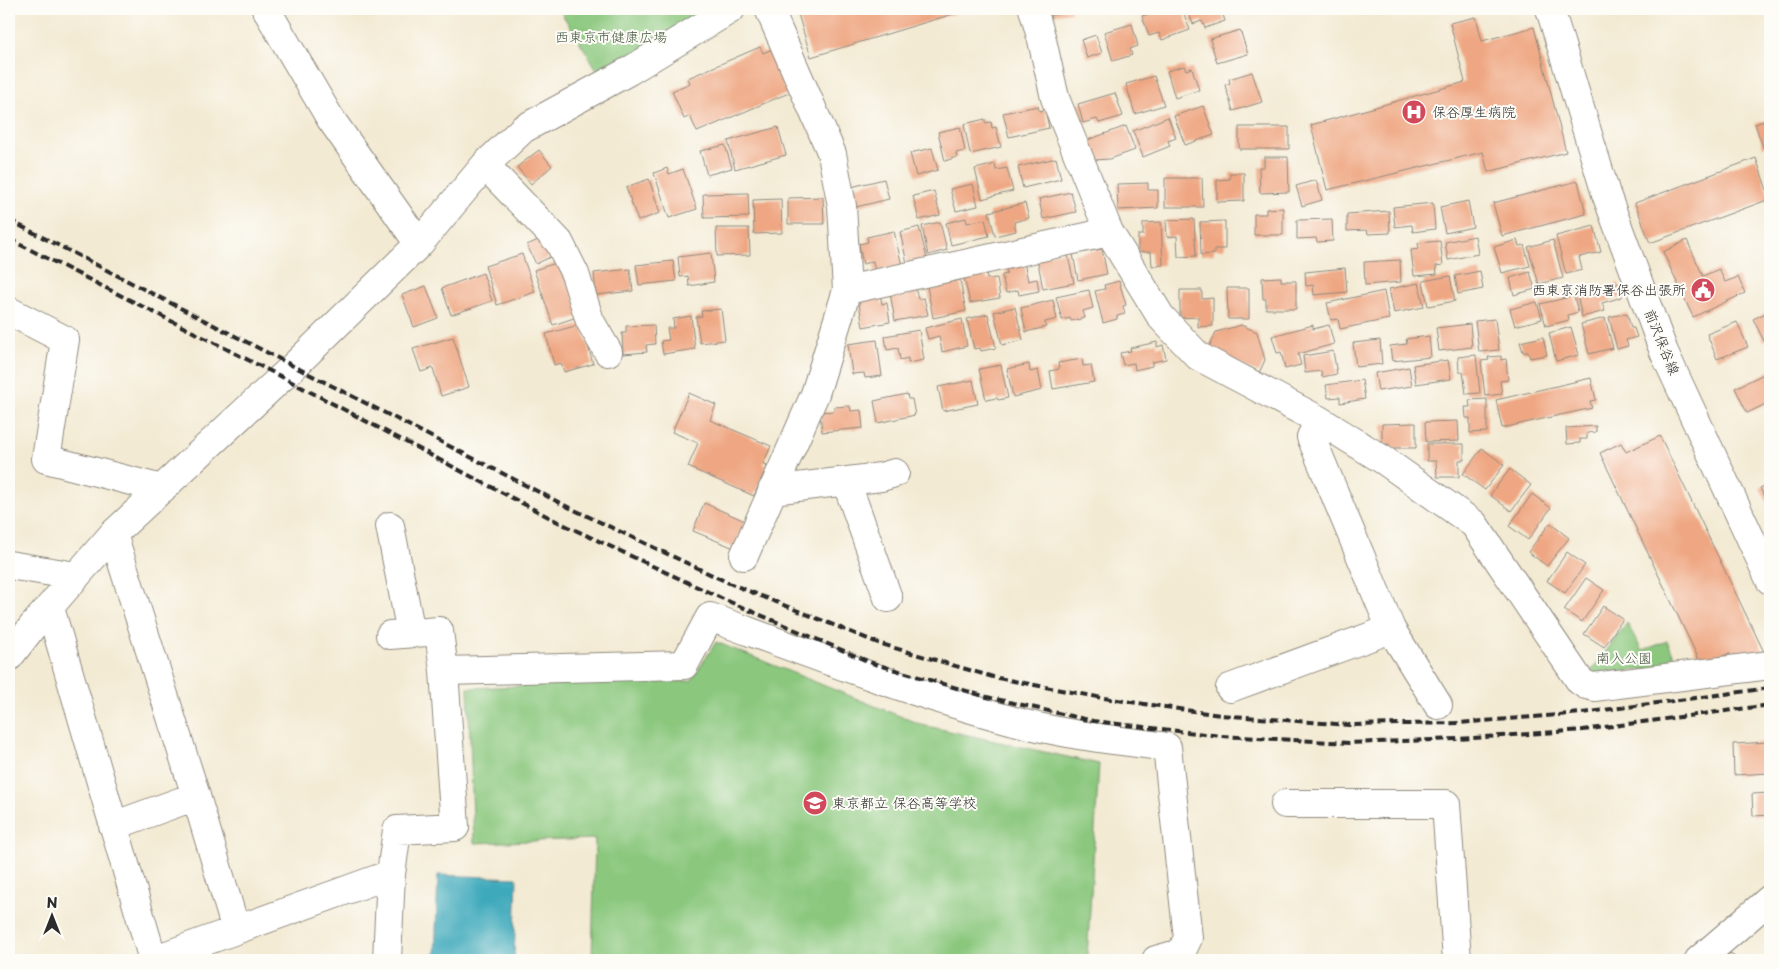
<svg xmlns="http://www.w3.org/2000/svg" width="1779" height="969" viewBox="0 0 1779 969" font-family="'Playpen Sans','Klee One',sans-serif">
	<rect width="100%" height="100%" fill="#fdfcf7"/>
	<filter id="ink" filterUnits="userSpaceOnUse"><feTurbulence type="fractalNoise" baseFrequency=".02" numOctaves="2"/><feDisplacementMap in="SourceGraphic" scale="10" xChannelSelector="R" yChannelSelector="G"/><feConvolveMatrix kernelMatrix="1 2 1 2 8 2 1 2 1" color-interpolation-filters="sRGB"/></filter>
	<filter id="wash" filterUnits="userSpaceOnUse"><feTurbulence type="fractalNoise" baseFrequency=".0096" numOctaves="4" result="noise"/><feDisplacementMap in="SourceGraphic" scale="20" xChannelSelector="R" yChannelSelector="G"/><feGaussianBlur stdDeviation="1.12" result="paint"/><feColorMatrix in="noise" values="0 0 0 0 0 0 0 0 0 0 0 0 0 0 0 0 0 1.4 0 .05"/><feComposite in="paint" operator="in"/></filter>
	<g filter="url(#wash)">
		<rect width="100%" height="100%" fill="#f3ead3"/>
		<path fill="#8bc87e" stroke="#5b7a54" d="M559,9H706L601,76Z
			M1627,623L1642,651L1667,641L1680,667L1589,674Z
			M716,642L922,725L1099,764L1087,958L1079,960H592L595,839L474,843L468,688L622,682L691,681Z"/>
		<path fill="#3ca9bb" stroke="#346a73" d="M438,875L517,878L514,960H435Z"/>
		<g id="blocks">
			<path fill="#efa783" d="M814,9H963V11L811,57L798,14Z
				M1051,9H1071V12L1051,15Z
				M1164,9H1182L1190,30L1162,40L1159,33L1149,36L1142,16Z
				M1187,9H1221L1225,21L1205,28L1202,21L1193,24Z
				M1476,17L1482,41L1534,27L1566,152L1488,172L1483,152L1327,190L1311,125L1465,82L1450,23Z
				M1132,24L1138,46L1130,49L1132,55L1113,61L1104,32Z
				M1240,30L1248,54L1217,63L1210,39Z
				M1096,35L1102,53L1087,58L1081,40Z
				M760,47L763,53L777,47L791,92L697,132L690,116L684,119L672,91L690,83L688,78Z
				M1184,66L1186,70L1192,68L1199,90L1175,98L1167,71Z
				M1252,72L1262,102L1233,111L1225,85L1230,83L1229,79Z
				M1154,76L1164,105L1135,114L1126,84Z
				M1115,93L1123,116L1099,123L1097,119L1083,123L1078,104Z
				M1038,106L1039,111L1045,110L1049,128L1009,137L1003,113Z
				M1203,106L1214,135L1185,145L1174,116Z
				M1168,117L1176,138L1168,141L1170,146L1143,157L1133,131Z
				M985,119V123L991,122L992,128L996,127L1001,147L970,154L964,124Z
				M1770,119V144L1763,147L1755,124Z
				M1126,126L1135,150L1110,159L1093,160L1085,141Z
				M778,127L786,155L735,169L728,141Z
				M960,127L965,151L956,153L957,157L945,161L938,132Z
				M1239,127H1289V149H1239Z
				M725,145L732,168L707,175L700,151Z
				M932,148L938,170L916,176L910,153Z
				M539,150L552,166L531,184L517,167Z
				M1264,157H1288L1289,192L1260,193L1259,167H1264Z
				M1056,158L1061,179L1023,188L1018,167Z
				M1756,158L1770,199L1650,243L1635,203Z
				M995,164L996,170L1007,168L1013,191L982,199L975,169Z
				M667,168L669,174L683,169L697,209L669,218L654,173Z
				M1230,173H1244V201L1217,202V180L1230,179Z
				M1165,178H1202L1203,207H1165Z
				M649,179L660,213L638,221L626,187Z
				M884,179L889,199L856,207L851,187Z
				M1316,180L1322,200L1302,206L1296,186Z
				M1578,181L1586,214L1502,236L1493,203Z
				M1148,183V190H1158V208L1118,210L1117,184Z
				M973,184L978,206L956,211L950,189Z
				M934,191L940,215L919,220L913,196Z
				M1071,192L1076,212L1043,219L1039,199Z
				M748,193L749,217L704,218L703,194Z
				M823,197L824,224H788V198Z
				M781,199L782,233L754,234L753,200Z
				M1468,201L1473,227L1445,233L1440,207Z
				M1025,203L1029,218L1014,222L1016,231L995,236L989,212Z
				M1433,203L1435,229L1413,232L1412,225L1395,227L1393,207Z
				M1283,208V235H1254V214H1266V209Z
				M1389,211L1390,233L1368,234L1367,230L1347,231V214Z
				M966,218L967,223L985,219L989,236L951,245L946,223Z
				M1194,219L1196,256L1178,257L1177,236L1167,237L1166,220Z
				M1332,219L1333,241L1317,242L1316,238L1297,239V220Z
				M1225,221V249H1214V254L1201,255L1200,222Z
				M940,222L947,250L928,255L922,226Z
				M1161,222L1163,265L1152,266L1151,252H1138V235H1143V223Z
				M1594,226L1601,252L1579,257L1582,270L1566,274L1556,236Z
				M919,227L927,259L907,263L900,232Z
				M716,228H749L750,255L717,256Z
				M894,231L902,266L875,272L873,261L863,264L859,244L868,242L867,237Z
				M547,236L556,254L536,264L527,245Z
				M1475,236L1478,254L1448,260L1445,242Z
				M1517,240L1519,246L1524,245L1530,266L1502,273L1494,247Z
				M1553,240L1563,278L1539,284L1528,247Z
				M1687,240L1703,276L1719,269L1725,282L1738,277L1745,293L1693,317L1663,252Z
				M1440,241L1443,265L1436,266L1437,274L1414,276L1411,250L1419,249L1418,243Z
				M1102,249L1107,274L1078,280L1073,254Z
				M1067,251L1074,283L1043,289L1037,257Z
				M711,253L714,282L689,286L688,276L680,277L678,257Z
				M522,254L535,292L497,305L485,266Z
				M1400,260L1401,282L1365,285L1364,262Z
				M562,261L580,316L553,325L534,270Z
				M673,261L676,281L639,285L636,265Z
				M1024,262L1028,281L1037,279L1039,291L1019,295L1018,290L1006,293L1002,275L1007,274L1005,266Z
				M1345,268L1347,292L1314,295L1313,285L1306,286L1305,272Z
				M630,269L633,291L596,295L594,273Z
				M985,269L987,279L997,278L1000,298L970,303L963,273Z
				M1480,271L1483,289L1458,294L1455,276Z
				M1530,272L1535,289L1514,295L1510,278Z
				M483,273L492,301L451,315L442,288Z
				M1450,276L1455,301L1428,306L1423,281Z
				M1281,277V281H1296V309H1266V299H1263L1262,278Z
				M960,280L966,311L933,318L927,286Z
				M1119,281L1126,305L1123,306L1125,314L1117,316V319L1103,323L1095,291L1105,289L1104,285Z
				M1419,283L1424,307L1394,313L1389,289Z
				M1619,283L1622,297L1602,303L1605,311L1582,317L1577,295Z
				M426,286L438,318L414,327L402,295Z
				M915,287L918,299L924,298L928,315L895,321L890,293Z
				M1227,288H1249V319H1228Z
				M1089,290L1093,308L1083,311L1085,318L1071,321L1070,318L1062,320L1056,297Z
				M1180,290H1202V299L1213,298V326L1198,327V317L1180,318Z
				M1384,291L1389,319L1340,329L1338,319L1331,320L1327,303Z
				M880,294L882,304L887,303L890,322L863,327L858,298Z
				M1574,296L1578,312L1568,315L1569,320L1546,326L1540,304Z
				M1053,300L1057,319L1045,322L1046,327L1026,332L1021,308Z
				M1537,302L1542,319L1515,326L1510,309Z
				M1015,307L1023,340L1002,345L994,312Z
				M721,309L725,340L700,343L696,317L702,316L701,311Z
				M1770,311V338L1764,341L1753,319Z
				M1627,313L1631,328H1634L1637,337L1626,340L1628,346L1617,349L1609,317Z
				M988,314L996,348L981,351L980,348L974,349L967,319Z
				M691,316L695,349L663,354L661,341L669,340L667,328H674L673,319Z
				M1605,318L1613,348L1589,354L1581,324Z
				M962,319L967,346L942,352L939,336L928,339L925,328Z
				M1495,319L1499,350L1479,352L1475,321Z
				M1737,322L1748,347L1717,359L1707,334Z
				M582,324L593,364L564,372L561,363L554,365L546,334Z
				M1470,324L1472,347L1439,351L1436,328Z
				M654,325L655,344L646,345L647,352L623,354L622,333H626V326Z
				M1241,325L1257,332L1265,360L1259,373L1208,349L1216,332Z
				M1313,325V329L1329,325L1334,344L1298,354L1301,365L1285,369L1281,352L1277,353L1272,336Z
				M1571,327L1579,355L1556,361L1549,333Z
				M919,330L924,360L908,363V358L900,360L898,348L887,350L885,336Z
				M1429,336L1431,357L1392,361L1390,346L1407,344L1406,339Z
				M453,337L469,387L441,396L433,368L421,372L413,349Z
				M1543,337L1547,355L1530,358L1528,352H1523L1520,342Z
				M877,340L882,376L865,378L864,373L852,374L848,344Z
				M1380,340L1382,364L1356,367L1353,343Z
				M1157,342V347L1163,345L1166,359L1152,362V366L1135,370L1134,363L1123,365L1120,353L1131,351L1130,348Z
				M1333,351L1337,374L1322,377L1321,371L1305,373L1303,356Z
				M1476,355L1480,393L1466,394L1463,372H1459L1458,357Z
				M1501,356V360L1506,359L1508,380L1500,381L1502,394L1485,396L1481,361L1489,360L1488,357Z
				M1082,359L1083,366L1091,365L1094,382L1053,389L1050,371L1059,369L1058,363Z
				M1448,360L1451,379L1416,384L1413,365Z
				M1029,364L1030,372L1038,370L1042,390L1013,397L1007,369Z
				M1001,365L1008,398L998,400L997,398L986,400L979,369Z
				M1409,367L1412,386L1378,391L1375,373Z
				M1770,371V402L1747,413L1735,388Z
				M1591,378L1596,400L1590,401L1592,408L1502,428L1496,400Z
				M973,380L978,404L943,411L938,387Z
				M1362,380L1365,399L1340,403V397L1328,398L1326,385Z
				M689,393L716,405L710,420L771,446L763,464L767,465L754,496L688,467L698,443L672,432Z
				M907,394L908,399H912L915,415L878,423L874,401Z
				M1487,399V432L1470,433V418H1466L1465,407H1470L1469,400Z
				M850,406L851,411L861,410L863,428L822,432L820,412L834,411V407Z
				M1458,421L1459,441L1426,442L1425,422Z
				M1416,423V448H1389V444H1382V424Z
				M1596,426V432L1587,433V439H1580V443L1567,444L1566,428Z
				M1660,436L1764,652L1735,665L1729,653L1702,666L1600,453L1621,443L1626,452Z
				M1427,444H1464V460H1459V477H1437L1436,461H1427Z
				M1482,448L1504,465L1485,490L1463,474Z
				M1510,469L1531,485L1511,511L1490,495Z
				M1770,483V508L1760,488Z
				M1532,494L1551,508L1528,540L1509,526Z
				M704,503L745,521L734,548L693,531Z
				M1550,523L1569,538L1547,566L1528,552Z
				M1567,552L1585,565L1565,593L1547,581Z
				M1586,578L1604,590L1582,622L1564,610Z
				M1603,606L1623,619L1604,647L1584,634Z
				M1770,742V773L1734,775L1733,744Z
				M1770,793V815L1753,816L1752,794Z
				M1731,953L1737,960H1722Z"/>
		</g>
	</g>
	<g filter="url(#ink)">
		<use href="#blocks" fill-opacity="0" stroke="#8f8a7f" stroke-width="1"/>
		<g fill="none" stroke-linecap="round" stroke-linejoin="round">
			<defs>
				<path id="minor" d="M266,9L330,118L419,244
					M1033,9L1042,40L1055,98L1109,232L1161,317L1198,356L1319,420L1385,461L1474,524L1580,681L1586,685L1594,687L1770,665
					M485,165L559,242L575,274L590,321L608,352
					M847,290L1109,232
					M9,311L65,340L46,459L162,489
					M1319,420L1311,437L1391,629L1438,705
					M846,481L888,598
					M772,490L881,477L895,473
					M390,526L411,633
					M744,556L815,394L847,290L842,206L832,154L769,9
					M9,565L76,576
					M50,608L153,960L236,930L196,796L113,534
					M390,635L439,631L444,671
					M9,657L33,626L113,534L294,366L419,244L485,165L523,129L629,71L731,9
					M1230,688L1391,629
					M1285,804H1446L1457,960
					M113,826L196,796
					M236,930L391,874
					M387,960L391,874L397,830L455,827L444,671L684,665L710,617C810,654 910,693 1014,721C1064,735 1116,740 1167,747L1188,938L1181,953L1156,960
					M1699,960L1770,899"/>
				<path id="major" d="M1550,9L1606,194L1664,352L1770,580"/>
			</defs>
			<use href="#minor" stroke="#8f8a7f" stroke-width="30"/>
			<use href="#major" stroke="#8f8a7f" stroke-width="30"/>
			<use href="#minor" stroke="#fff" stroke-width="28"/>
			<use href="#major" stroke="#fff" stroke-width="28"/>
			<path stroke="#2b2b2b" stroke-width="4" stroke-dasharray="8 4" stroke-linecap="butt" d="M9,220L566,506L729,583L878,643L993,677L1097,697L1220,715L1349,725L1459,723L1582,713L1770,688
				M9,239L282,377L558,522L721,598L872,663L987,697L1093,721L1221,736L1349,743L1459,739L1583,730L1770,705"/>
		</g>
	</g>
	<defs>
		<symbol id="hospital-disc" viewBox="-11 -11 22 22"><circle r="9.5" fill="#d1495b" stroke="#fdfcf7"/><path d="M-5-5h3v3.5h4V-5h3V5h-3V1.5h-4V5h-3Z" fill="#fff"/></symbol>
		<symbol id="civic-disc" viewBox="-11 -11 22 22"><circle r="9.5" fill="#d1495b" stroke="#fdfcf7"/><path d="M-.6-6.5H3V-4.5H.6V-3L4-1V1h2V6H-6V1h2V-1L-.6-3ZM-1.2 2.5V6h2.4V2.5Z" fill="#fff"/></symbol>
		<symbol id="school-disc" viewBox="-11 -11 22 22"><circle r="9.5" fill="#d1495b" stroke="#fdfcf7"/><path d="M0-5L7-2L0 1L-7-2ZM-4 1L0 2.5L4 1V4Q0 6-4 4Z" fill="#fff"/></symbol>
	</defs>
	<g fill-rule="evenodd">
		<use href="#hospital-disc" x="1400" y="98" width="28" height="28"/>
		<use href="#civic-disc" x="1689" y="276" width="28" height="28"/>
		<use href="#school-disc" x="801" y="789" width="28" height="28"/>
	</g>
	<g text-anchor="middle" stroke-width="4" stroke-linejoin="round" paint-order="stroke">
		<g font-size="14" fill="#485a44" stroke="#fdfcf7">
			<text x="611" y="42">西東京市健康広場</text>
			<text x="1624" y="663">南入公園</text>
		</g>
		<g font-size="14" fill="#2b2b2b" stroke="#fdfcf7" text-anchor="start">
			<text x="1432" y="117">保谷厚生病院</text>
			<text x="1686" y="295" text-anchor="end">西東京消防署保谷出張所</text>
			<text x="832" y="808">東京都立 保谷高等学校</text>
		</g>
		<g font-size="14" fill="#2b2b2b" stroke="#fdfcf7">
			<text transform="translate(1662 342) rotate(68)" y="5">前沢保谷線</text>
		</g>
	</g>
	<rect width="1779" height="969" fill="none" stroke="#fdfcf7" stroke-width="30"/>
	<g transform="translate(52 916)" stroke="#fdfcf7" stroke-width="4" paint-order="stroke">
	<path d="M0-4L9 19L0 12L-9 19Z" fill="#2b2b2b"/>
	<text y="-8" font-size="14" font-weight="bold" text-anchor="middle" fill="#2b2b2b">N</text>
	</g>
</svg>
